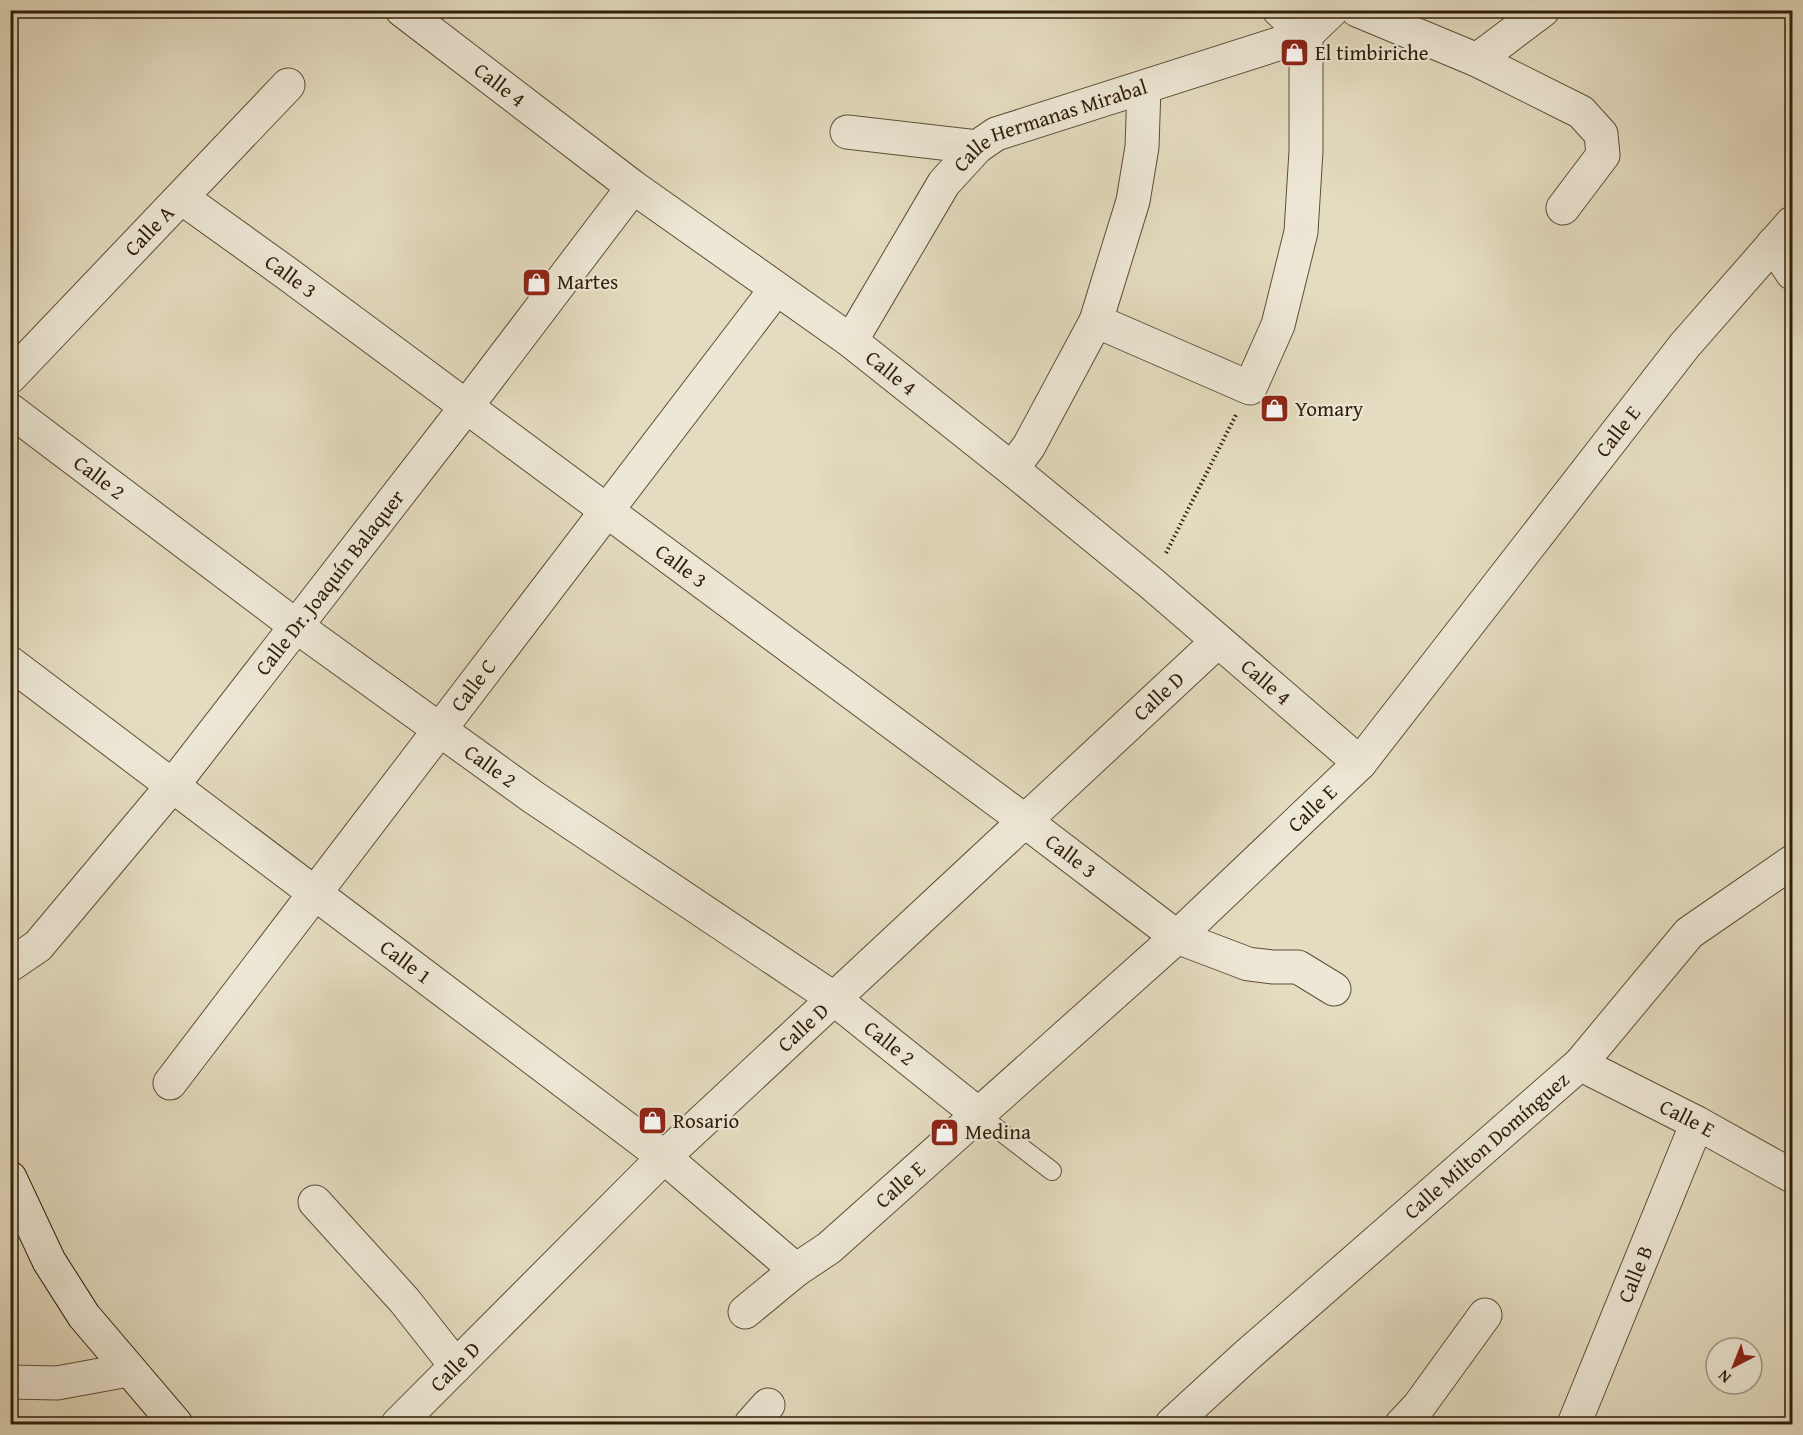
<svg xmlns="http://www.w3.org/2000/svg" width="1803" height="1435" viewBox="0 0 1803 1435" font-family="'Gentium Book Plus',serif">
	<rect width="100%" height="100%" fill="#e4dcc0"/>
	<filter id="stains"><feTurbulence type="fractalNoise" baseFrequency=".00333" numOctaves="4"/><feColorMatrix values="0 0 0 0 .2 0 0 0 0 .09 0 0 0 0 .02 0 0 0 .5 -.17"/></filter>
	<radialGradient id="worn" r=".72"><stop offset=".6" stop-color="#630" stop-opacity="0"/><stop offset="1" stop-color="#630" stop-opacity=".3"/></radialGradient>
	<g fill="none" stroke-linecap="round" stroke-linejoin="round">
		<defs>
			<path id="lane" d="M978,1114L1052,1171"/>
			<g id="street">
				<path id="s1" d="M402,10L633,187L851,341L1012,469L1151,583L1360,763"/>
				<path d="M1357,10L1477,60L1581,112L1601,134L1603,155L1563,208"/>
				<path d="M1477,60L1543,10"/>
				<path d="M847,132L977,147"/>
				<path id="s2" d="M182,198L285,272L1025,821L1177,937L1248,964L1272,967H1298L1334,989"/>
				<path d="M1773,244L1792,273"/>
				<path d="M1096,321L1250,388L1278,325L1301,232L1306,151V35L1279,10"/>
				<path id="s3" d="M851,341L944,183L977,147L996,134L1306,35L1332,10"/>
				<path id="s4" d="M10,377L288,85"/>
				<path id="s5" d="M10,410L296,626L533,797L833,998L978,1114"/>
				<path d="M1012,469L1029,446L1096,321L1133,201L1142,147L1144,88"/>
				<path id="s6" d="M10,663L664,1157L796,1270"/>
				<path id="s7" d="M10,965L38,946L173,785L466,407L633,187"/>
				<path id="s8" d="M1580,1064L1697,1123L1792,1176"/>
				<path id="s9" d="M170,1083L776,289"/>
				<path d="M315,1202L404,1300L456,1366"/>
				<path id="s10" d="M745,1312L796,1270L829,1248L1177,937L1360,763L1685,345L1792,223"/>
				<path d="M10,1382L57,1383L128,1370"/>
				<path id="s11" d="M398,1424L664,1157L1218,641"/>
				<path d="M751,1424L768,1405"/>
				<path id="s12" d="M1172,1424L1245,1357L1580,1064L1689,933L1792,862"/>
				<path d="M1402,1424L1419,1406L1485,1315"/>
				<path id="s13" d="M1574,1424L1697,1123"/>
			</g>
			<path id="secondary" d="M10,1178L49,1261L84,1316L176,1424"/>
		</defs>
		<use href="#lane" stroke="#5d4e37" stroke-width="20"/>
		<use href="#street" stroke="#5d4e37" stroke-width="35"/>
		<use href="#secondary" stroke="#301e09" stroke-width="35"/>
		<path stroke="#301e09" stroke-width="4" stroke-dasharray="1.5 3" stroke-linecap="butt" d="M1166,553L1236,415"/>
		<use href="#lane" stroke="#ede8d6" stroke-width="18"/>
		<use href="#street" stroke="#ede8d6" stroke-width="33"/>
		<use href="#secondary" stroke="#ede8d6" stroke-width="33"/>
	</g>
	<defs>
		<symbol id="shop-square" viewBox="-11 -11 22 22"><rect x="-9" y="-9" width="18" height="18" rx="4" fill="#8f2418" stroke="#ede8d6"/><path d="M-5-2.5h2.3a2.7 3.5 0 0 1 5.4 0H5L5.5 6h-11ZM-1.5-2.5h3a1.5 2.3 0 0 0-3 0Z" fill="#fff"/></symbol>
	</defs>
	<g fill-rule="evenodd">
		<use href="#shop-square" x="1278" y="36" width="33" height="33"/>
		<use href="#shop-square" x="520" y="266" width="33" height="33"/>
		<use href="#shop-square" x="1258" y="392" width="33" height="33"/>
		<use href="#shop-square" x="636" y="1104" width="33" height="33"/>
		<use href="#shop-square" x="928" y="1116" width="33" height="33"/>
	</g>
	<g text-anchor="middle" stroke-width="4.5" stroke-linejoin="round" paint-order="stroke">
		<g font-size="21" fill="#301e09" stroke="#ede8d6" text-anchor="start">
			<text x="1315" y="60">El timbiriche</text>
			<text x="557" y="289">Martes</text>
			<text x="1295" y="416">Yomary</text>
			<text x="673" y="1128">Rosario</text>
			<text x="965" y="1139">Medina</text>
		</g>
		<g font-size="21" fill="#301e09" stroke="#ede8d6">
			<text dy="7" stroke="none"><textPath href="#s1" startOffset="123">Calle 4</textPath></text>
			<text dy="7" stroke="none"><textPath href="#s3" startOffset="308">Calle Hermanas Mirabal</textPath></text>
			<text dy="7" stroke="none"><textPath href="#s4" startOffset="202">Calle A</textPath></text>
			<text dy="7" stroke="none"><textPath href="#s2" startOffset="134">Calle 3</textPath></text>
			<text dy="7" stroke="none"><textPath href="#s1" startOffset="609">Calle 4</textPath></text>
			<text dy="7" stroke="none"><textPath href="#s10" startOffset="1245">Calle E</textPath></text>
			<text dy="7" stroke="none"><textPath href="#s5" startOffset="112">Calle 2</textPath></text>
			<text dy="7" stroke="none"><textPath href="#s2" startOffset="620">Calle 3</textPath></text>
			<text dy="7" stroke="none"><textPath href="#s7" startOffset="500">Calle Dr. Joaquín Balaquer</textPath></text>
			<text dy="7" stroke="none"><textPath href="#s1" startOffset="1095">Calle 4</textPath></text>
			<text dy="7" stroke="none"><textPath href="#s9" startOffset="500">Calle C</textPath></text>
			<text dy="7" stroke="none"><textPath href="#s11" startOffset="1053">Calle D</textPath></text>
			<text dy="7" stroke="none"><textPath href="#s5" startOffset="598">Calle 2</textPath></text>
			<text dy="7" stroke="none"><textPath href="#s10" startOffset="759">Calle E</textPath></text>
			<text dy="7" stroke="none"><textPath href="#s2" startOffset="1106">Calle 3</textPath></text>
			<text dy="7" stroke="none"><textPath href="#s6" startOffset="496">Calle 1</textPath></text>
			<text dy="7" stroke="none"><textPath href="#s11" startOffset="567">Calle D</textPath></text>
			<text dy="7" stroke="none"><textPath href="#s5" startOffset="1084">Calle 2</textPath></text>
			<text dy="7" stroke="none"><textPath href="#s8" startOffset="120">Calle E</textPath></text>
			<text dy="7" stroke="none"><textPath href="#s12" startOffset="420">Calle Milton Domínguez</textPath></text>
			<text dy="7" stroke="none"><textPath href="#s10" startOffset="201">Calle E</textPath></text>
			<text dy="7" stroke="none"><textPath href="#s13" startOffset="162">Calle B</textPath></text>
			<text dy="7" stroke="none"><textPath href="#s11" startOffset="81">Calle D</textPath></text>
		</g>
	</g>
	<rect width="1803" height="1435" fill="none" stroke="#e4dcc0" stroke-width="36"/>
	<rect x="12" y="12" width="1779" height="1411" fill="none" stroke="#301e09" stroke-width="3"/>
	<rect x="18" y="18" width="1767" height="1399" fill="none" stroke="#301e09" stroke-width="1.5"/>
	<g transform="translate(1734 1366) rotate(222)"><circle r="28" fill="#ede8d6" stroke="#a19784" stroke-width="1.5"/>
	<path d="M0-4.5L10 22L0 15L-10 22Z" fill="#8f2418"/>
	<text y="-9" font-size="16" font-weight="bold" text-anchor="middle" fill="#301e09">N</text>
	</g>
	<rect width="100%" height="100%" filter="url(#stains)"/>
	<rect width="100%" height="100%" fill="url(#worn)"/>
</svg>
